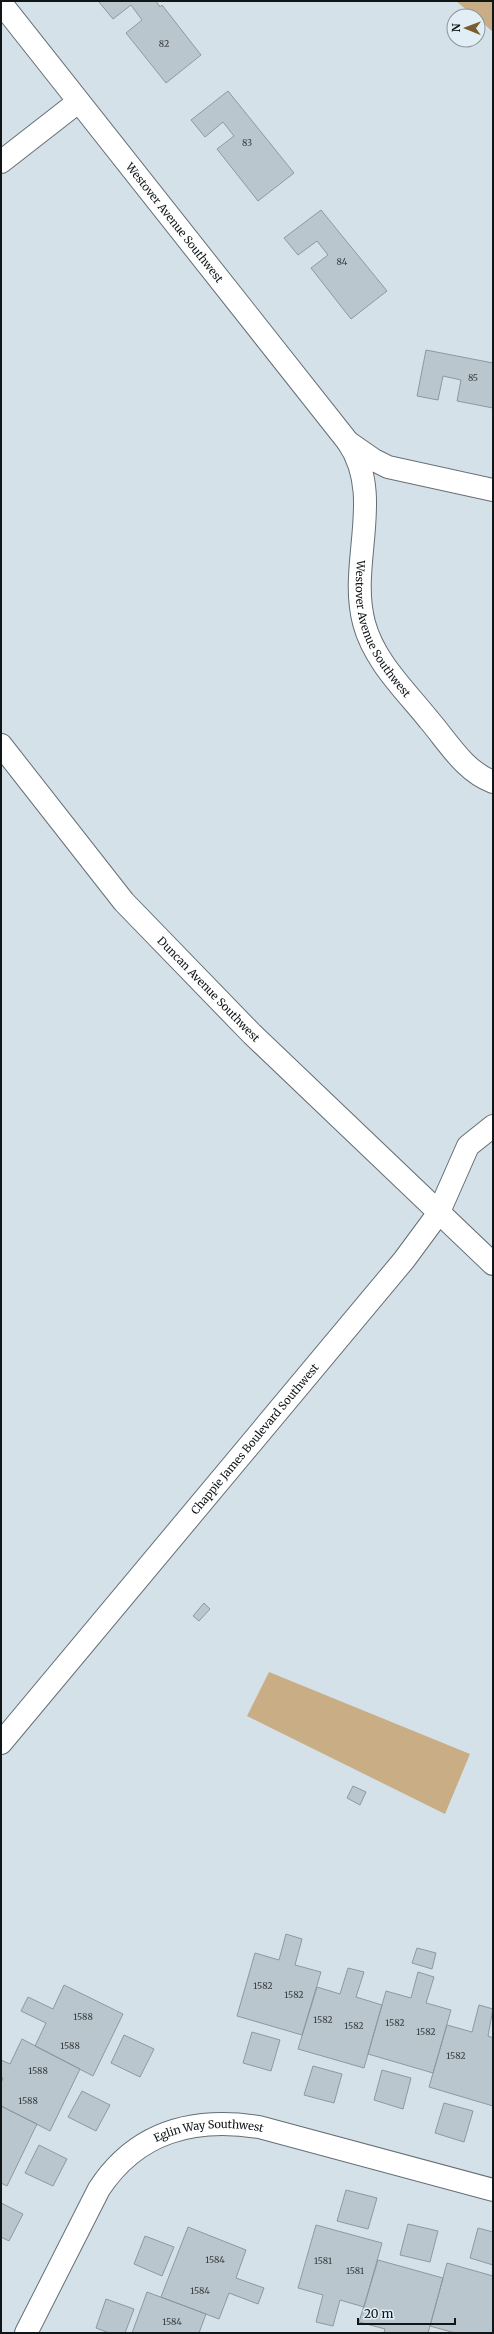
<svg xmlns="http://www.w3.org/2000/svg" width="494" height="2334" viewBox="0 0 494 2334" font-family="Merriweather,serif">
	<rect width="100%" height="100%" fill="#d5e1e9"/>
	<path fill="#c8ad85" d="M456,1H493V32L478,19V16H474Z
		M269,1672L470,1754L445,1814L247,1716Z"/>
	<path fill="#bac6cd" stroke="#8d989f" d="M101,1H156L160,7L162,5L201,55L166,83L126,33L142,20L131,5L113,19L99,2Z
		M228,91L294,173L258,201L217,149L234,136L223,122L205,137L191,120Z
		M321,210L387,291L351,319L311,268L328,255L317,241L298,255L284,238Z
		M426,350L493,363V408L457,401L461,380L443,376L438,400L417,396Z
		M204,1603L210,1609L199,1621L193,1616Z
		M353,1786L366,1792L360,1805L347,1798Z
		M286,1934L302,1939L295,1965L321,1972L302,2035L237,2016L255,1953L279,1960Z
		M417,1948L436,1953L432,1969L412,1963Z
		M348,1968L364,1972L356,1997L382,2005L364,2068L298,2049L317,1987L340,1994Z
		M418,1972L434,1977L426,2003L451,2010L433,2073L368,2054L386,1991L411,1998Z
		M64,1985L123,2014L93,2076L35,2046L46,2023L21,2011L28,1997L53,2009Z
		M479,2005L493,2009L488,2036L493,2038V2106L429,2087L447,2025L472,2032Z
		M252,2032L280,2040L271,2071L243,2063Z
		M124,2035L154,2049L140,2077L111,2063Z
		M22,2039L80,2069L50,2131L1,2106V2083L3,2078L1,2077V2060L10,2064Z
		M313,2066L342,2074L334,2103L304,2095Z
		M382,2070L411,2078L403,2109L374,2100Z
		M82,2091L110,2105L96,2131L68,2117Z
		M444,2103L473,2111L464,2142L435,2133Z
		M1,2106L37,2124L7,2186L1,2183Z
		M39,2145L67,2159L53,2186L25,2173Z
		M346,2190L377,2198L368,2229L337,2221Z
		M1,2203L23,2214L9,2241L1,2237Z
		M408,2224L438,2231L430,2262L400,2255Z
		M316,2225L382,2243L364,2307L340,2300L333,2326L316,2322L323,2295L298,2288Z
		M188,2227L246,2250L236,2278L264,2288L258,2304L229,2293L219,2319L161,2297Z
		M478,2228L493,2232V2265L470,2258Z
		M145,2236L174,2247L162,2276L134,2264Z
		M378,2260L443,2278L428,2333H384L385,2329L359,2322Z
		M447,2263L493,2276V2333H455L430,2326Z
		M147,2292L206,2314L199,2333H132Z
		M106,2299L134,2309L125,2333H109L96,2328Z"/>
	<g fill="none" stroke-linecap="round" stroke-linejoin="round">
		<defs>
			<g id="minor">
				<path id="s1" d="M1,3L348,442"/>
				<path d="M1,162L78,102"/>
				<path id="s2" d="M493,490L388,467L374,460L348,442C385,496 348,563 364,623C374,661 405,690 429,720C448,742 464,771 493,782"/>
				<path id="s3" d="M1,745L124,902L252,1034L493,1264"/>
				<path id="s4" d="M1,1743L404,1260L438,1214L468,1146L493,1126"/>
				<path id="s5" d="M26,2333L99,2189C137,2131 194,2117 259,2127L493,2190"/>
			</g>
		</defs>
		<use href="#minor" stroke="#656f76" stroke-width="24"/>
		<use href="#minor" stroke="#fff" stroke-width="22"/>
	</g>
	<g text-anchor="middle" stroke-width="3" stroke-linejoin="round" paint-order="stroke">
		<g font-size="9" fill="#3a4144">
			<text x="164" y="47">82</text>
			<text x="247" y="146">83</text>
			<text x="342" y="265">84</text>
			<text x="473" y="381">85</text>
			<text x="263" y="1989">1582</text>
			<text x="294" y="1998">1582</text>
			<text x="83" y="2020">1588</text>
			<text x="323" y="2023">1582</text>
			<text x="395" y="2026">1582</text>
			<text x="354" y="2029">1582</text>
			<text x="426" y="2035">1582</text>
			<text x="70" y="2049">1588</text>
			<text x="456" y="2059">1582</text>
			<text x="38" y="2074">1588</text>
			<text x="28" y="2104">1588</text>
			<text x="215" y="2263">1584</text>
			<text x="323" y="2264">1581</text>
			<text x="355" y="2274">1581</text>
			<text x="200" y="2294">1584</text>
			<text x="172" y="2325">1584</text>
		</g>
		<g font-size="11" fill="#101517" stroke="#e2eef6">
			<text dy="4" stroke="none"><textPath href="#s1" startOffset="280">Westover Avenue Southwest</textPath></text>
			<text dy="4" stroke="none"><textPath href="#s2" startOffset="351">Westover Avenue Southwest</textPath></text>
			<text dy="4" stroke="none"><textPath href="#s3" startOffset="321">Duncan Avenue Southwest</textPath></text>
			<text dy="4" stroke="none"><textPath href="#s4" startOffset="396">Chappie James Boulevard Southwest</textPath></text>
			<text dy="4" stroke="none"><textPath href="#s5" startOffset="293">Eglin Way Southwest</textPath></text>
		</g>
	</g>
	<rect width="494" height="2334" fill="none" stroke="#101517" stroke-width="4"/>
	<g transform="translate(466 28) rotate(271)"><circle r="19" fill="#e2eef6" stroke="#8e979d"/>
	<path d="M0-3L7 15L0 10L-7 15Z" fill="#795d30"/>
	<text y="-6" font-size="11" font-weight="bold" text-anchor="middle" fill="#101517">N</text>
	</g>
	<path d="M358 2318v6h97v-6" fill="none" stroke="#101517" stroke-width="2"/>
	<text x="364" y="2318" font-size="12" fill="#101517" stroke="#e2eef6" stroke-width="3" paint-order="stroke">20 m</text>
</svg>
